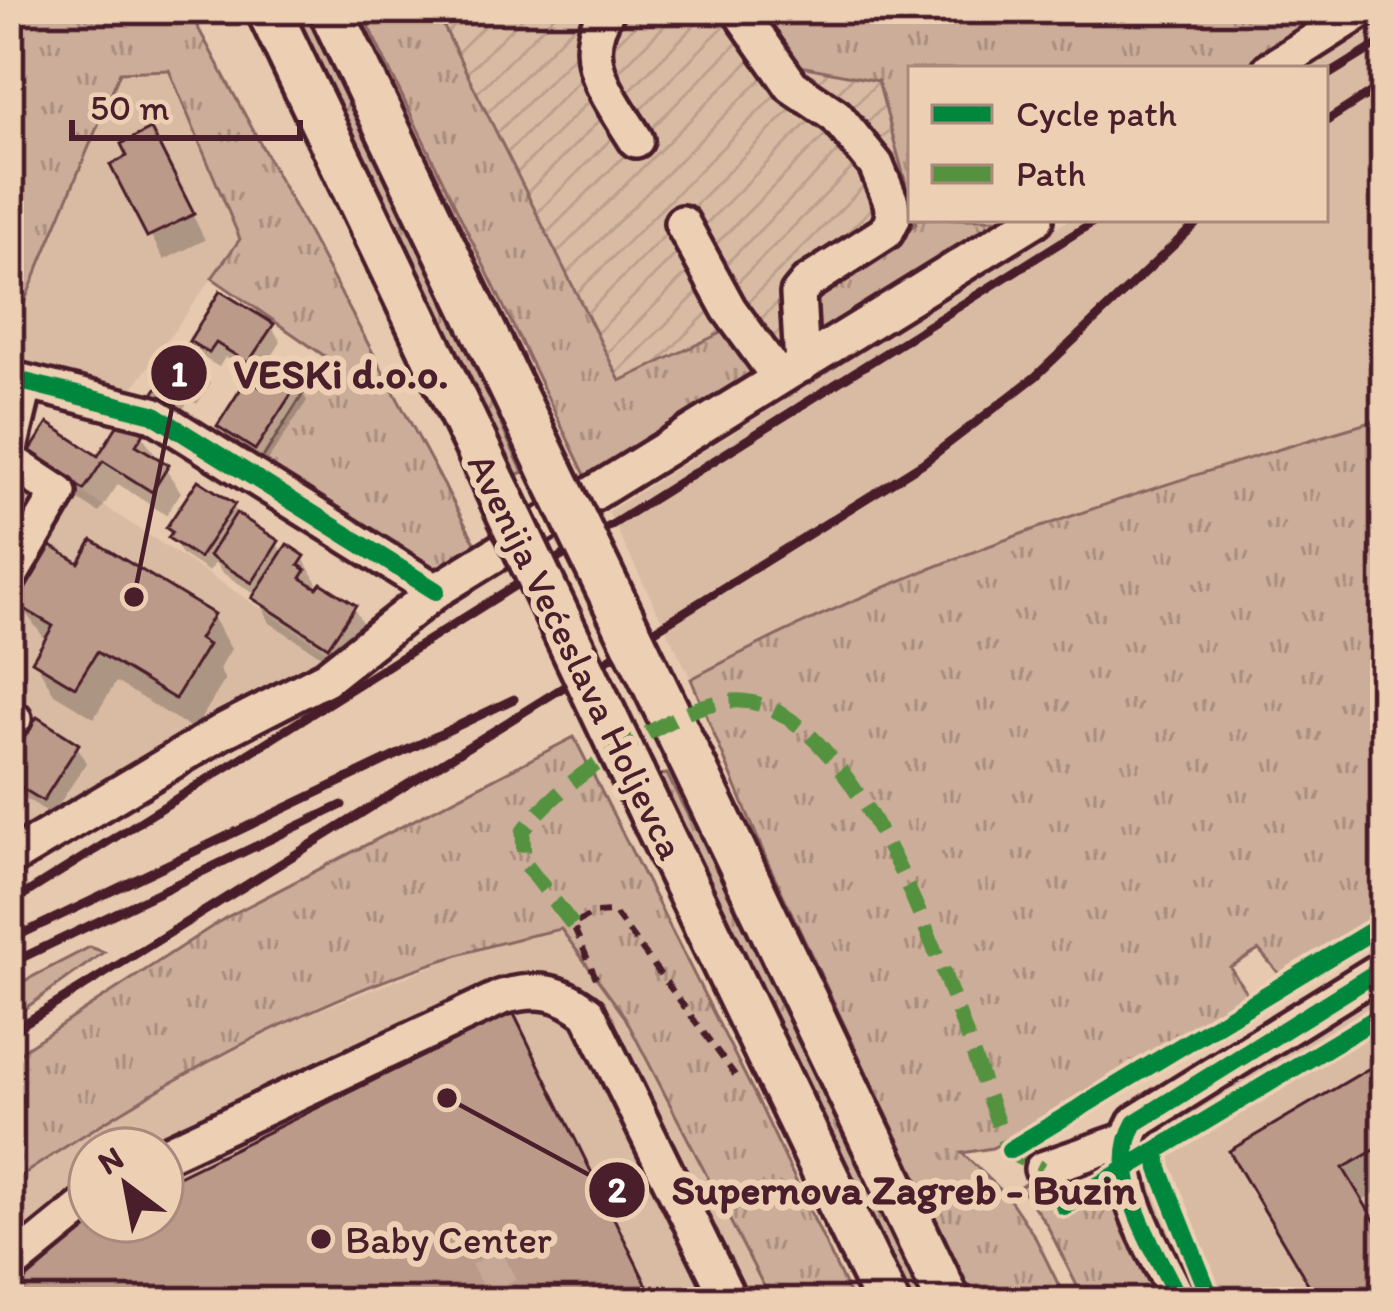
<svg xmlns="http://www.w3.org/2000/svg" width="1394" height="1311" viewBox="0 0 1394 1311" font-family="Itim,sans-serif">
	<defs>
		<pattern id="industrial-furrows" width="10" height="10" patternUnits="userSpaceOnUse" patternTransform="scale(3)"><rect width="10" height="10" fill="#d9bba4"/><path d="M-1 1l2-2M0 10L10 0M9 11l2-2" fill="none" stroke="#bca08d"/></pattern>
		<pattern id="grass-tufts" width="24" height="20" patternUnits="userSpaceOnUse" patternTransform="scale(3)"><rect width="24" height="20" fill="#ccad99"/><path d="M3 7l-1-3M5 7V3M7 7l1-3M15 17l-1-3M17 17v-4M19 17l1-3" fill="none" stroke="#a88c7d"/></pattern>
	</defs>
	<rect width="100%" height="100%" fill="#e6c9af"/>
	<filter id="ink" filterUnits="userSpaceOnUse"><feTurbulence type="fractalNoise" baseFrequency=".00833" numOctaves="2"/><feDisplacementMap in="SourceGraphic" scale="24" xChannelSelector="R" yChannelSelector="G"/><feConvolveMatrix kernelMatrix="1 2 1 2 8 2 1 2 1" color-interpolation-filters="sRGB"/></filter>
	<g filter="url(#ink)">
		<path fill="#d9bba4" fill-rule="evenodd" d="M1385,19V418L1170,483L940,567L766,639L691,679L608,512L1070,219H1325V69H1306Z
			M169,70L240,239L130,392L56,375L24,454L328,652L35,829L9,814V339L120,72Z
			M561,929L625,1017L772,1302H9V1184L115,1112L296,1019L490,944ZM90,1149H162V1221H90Z
			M1385,984V1302H1196L1146,1185L1143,1172L1156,1129Z"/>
		<path fill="url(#industrial-furrows)" d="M435,9H759L800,66L878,81L917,224L808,292L815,338L752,378L724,331L620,381Z"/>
		<path fill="url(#grass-tufts)" stroke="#8b6662" stroke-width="3" d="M9,9H188L480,552L454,566L426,568L257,467L326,357L212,278L240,239L169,70L120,72L9,339Z
			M285,9H312L506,417L501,425L523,472L509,478Z
			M360,9H435L620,381L725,331L749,360L752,378L587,479Z
			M759,9H1342L1246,69H911V203L878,81L800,66Z
			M915,219H1006L815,338L807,292L916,224Z
			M1385,418V912L1281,976L1259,950L1230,967L1247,994L1019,1134L992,1148L962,1153L1008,1197L1035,1237L1067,1302H975L768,863L691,679C908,563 1149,486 1385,418Z
			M574,737L760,1105L853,1302H772L625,1017L561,929C363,968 174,1072 9,1184V1061L26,1048L225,918Z
			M667,774L690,820L698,819L927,1302H908L653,776Z
			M90,947L104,952L9,1020V989Z
			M1036,1176L1062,1214L1103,1191L1125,1221L1161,1302H1085L1047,1225L1020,1187Z"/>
		<path fill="#0003" d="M164,157L205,240L164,260L114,166Z
			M271,326L281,342L258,378L225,357L219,367L202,357L193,341Z
			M190,350L210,384L197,404L190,399L177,418L157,394Z
			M297,384L307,401L265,465L230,443L221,427L261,391Z
			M142,435L181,492L166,515L118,484L99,513L46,479L99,460Z
			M233,506L241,520L277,543L283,555L303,558L317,583L313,589L353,607L368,632L343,670L270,623L257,595L221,572L215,562L209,572L181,554L170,528Z
			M80,567L212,616L231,649L219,669L225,680L194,730L116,682L94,718L54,694L35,661L47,642L19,604Z
			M77,746L86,763L52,815L14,791L9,768Z
			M1385,1062V1187L1360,1202L1385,1244V1302H1322L1233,1152Z"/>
		<path fill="#bb9a8a" stroke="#4a1f2b" stroke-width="3" d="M151,129L194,214L147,237L110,165L127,156L121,144Z
			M220,291L274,324L248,363L216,343L209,353L189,341Z
			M187,344L193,348L188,356L203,366L188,390L180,385L167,403L153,394Z
			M273,365L299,382L255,450L217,426L247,379L260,387Z
			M122,418L144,433L136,445L169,465L152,492L103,461L84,490L28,454L48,423L98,456Z
			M198,480L235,504L199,558L168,538L172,532L166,528Z
			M236,513L279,541L252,583L209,556Z
			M92,540L214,614L199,639L208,645L175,699L97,652L75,687L32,661L53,626L16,604L51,546L79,563Z
			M287,544L305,556L299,565L306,570L301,578L317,588L321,583L356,605L328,647L252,598Z
			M37,717L79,744L43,801L9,780V762Z
			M513,1012L655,1302H9V1294L94,1221H162V1184Z
			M1385,1059V1144L1343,1168L1385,1238V1302H1319L1229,1151Z"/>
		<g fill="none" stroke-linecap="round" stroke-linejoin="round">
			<path stroke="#c7a795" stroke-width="33" stroke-dasharray="33 16" stroke-linecap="butt" d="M486,1257L509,1302"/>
			<defs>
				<path id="minor" d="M608,9C574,57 610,97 636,140
					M738,9L792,86L836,116L876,165L891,202L893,218L886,232L807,283L798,294L802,365
					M1270,69L1364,9
					M682,223L729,309L779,378
					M9,378L153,414L436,591
					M9,453L25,386
					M9,460L59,493L9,578
					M9,716L14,719
					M9,859L223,731L326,678L436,591L1036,219
					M162,1156L502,997C538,988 559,990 588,1013L730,1302
					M1042,1169L1126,1140
					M9,1267L90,1201
					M1180,1302C1157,1251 1104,1177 1135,1123L1385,967"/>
				<path id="major" d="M268,9L500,495
					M330,9L551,471
					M686,750L949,1302
					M633,775L887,1302"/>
			</defs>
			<use href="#minor" stroke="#4a1f2b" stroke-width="42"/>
			<use href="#major" stroke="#4a1f2b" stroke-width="51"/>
			<path stroke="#4a1f2b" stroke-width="6" stroke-dasharray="12 9" stroke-linecap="butt" d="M596,978L573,925L594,913L614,912L735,1075"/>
			<use href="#minor" stroke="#edd0b4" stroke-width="33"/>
			<use href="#major" stroke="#edd0b4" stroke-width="42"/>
			<path stroke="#4a1f2b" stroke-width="9" d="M1325,77L1385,40
				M1325,122L1385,83
				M9,904L1098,219
				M9,940L514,699
				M9,964L342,805
				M9,1033L923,463L1035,377L1201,219"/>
			<defs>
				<path id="major-bridge" d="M551,471L686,750
					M500,495L633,775"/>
			</defs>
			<use href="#major-bridge" stroke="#4a1f2b" stroke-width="51" stroke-linecap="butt"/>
			<use href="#major-bridge" stroke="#edd0b4" stroke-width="42"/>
			<path stroke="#549240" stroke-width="15" stroke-dasharray="30 15" stroke-linecap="butt" d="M573,925L524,862L523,831C560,785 599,761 650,732C687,711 726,689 770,708C886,760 960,1026 1004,1140L1014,1155L1042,1169"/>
			<defs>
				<path id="cycleway" d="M9,378L153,414L436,591
					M1010,1150L1385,923
					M1157,1152L1159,1169L1212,1302
					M1064,1206L1385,1013
					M1180,1302C1157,1251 1104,1177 1135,1123L1385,967"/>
			</defs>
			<use href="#cycleway" stroke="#edd0b4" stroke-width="26"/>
			<use href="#cycleway" stroke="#00873e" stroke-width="18"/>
		</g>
	</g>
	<circle fill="#4a1f2b" stroke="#edd0b4" stroke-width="4.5" cx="321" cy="1239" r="12"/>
	<g text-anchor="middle" stroke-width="12" stroke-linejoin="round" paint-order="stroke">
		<g font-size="39" fill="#4a1f2b" stroke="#edd0b4">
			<text transform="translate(577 656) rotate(64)" y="14">Avenija Većeslava Holjevca</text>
		</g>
		<g font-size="39" fill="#4a1f2b" stroke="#edd0b4" text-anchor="start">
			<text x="345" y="1253">Baby Center</text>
		</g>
	</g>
	<path fill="none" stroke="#4a1f2b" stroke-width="4.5" d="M134 597L179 373M447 1098L617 1190"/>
	<g fill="#4a1f2b" stroke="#edd0b4" stroke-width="4.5">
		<circle cx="134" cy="597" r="12"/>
		<circle cx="447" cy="1098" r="12"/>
		<circle cx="179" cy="373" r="30"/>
		<circle cx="617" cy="1190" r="30"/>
	</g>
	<g font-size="36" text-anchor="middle" font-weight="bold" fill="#fff">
		<text x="179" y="386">1</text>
		<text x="617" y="1202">2</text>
	</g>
	<g font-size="42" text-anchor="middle" font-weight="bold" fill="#4a1f2b" stroke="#edd0b4" stroke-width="12" stroke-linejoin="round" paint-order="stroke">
		<text x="341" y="388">VESKi d.o.o.</text>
		<text x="904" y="1204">Supernova Zagreb - Buzin</text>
	</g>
	<rect width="1394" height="1311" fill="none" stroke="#edd0b4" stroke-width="48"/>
	<rect x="24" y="24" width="1346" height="1263" fill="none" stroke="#4a1f2b" stroke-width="4.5" filter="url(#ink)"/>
	<rect x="908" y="66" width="420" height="156" fill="#edd0b4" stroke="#ac897d" stroke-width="3"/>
	<rect x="932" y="105" width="60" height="18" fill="#00873e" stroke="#ac897d" stroke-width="3"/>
	<text x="1016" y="126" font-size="36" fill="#4a1f2b">Cycle path</text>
	<rect x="932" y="165" width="60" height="18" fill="#549240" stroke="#ac897d" stroke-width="3"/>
	<text x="1016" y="186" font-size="36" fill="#4a1f2b">Path</text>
	<g transform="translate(126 1185) rotate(328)"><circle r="57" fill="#edd0b4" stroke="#ac897d" stroke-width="3"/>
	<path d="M0-9L21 45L0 30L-21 45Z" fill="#4a1f2b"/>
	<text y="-18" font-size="33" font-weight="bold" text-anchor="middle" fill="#4a1f2b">N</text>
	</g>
	<path d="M72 120v18h228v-18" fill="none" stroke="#4a1f2b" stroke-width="6"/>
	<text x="90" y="120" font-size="36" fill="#4a1f2b" stroke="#edd0b4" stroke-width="9" paint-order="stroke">50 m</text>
</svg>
